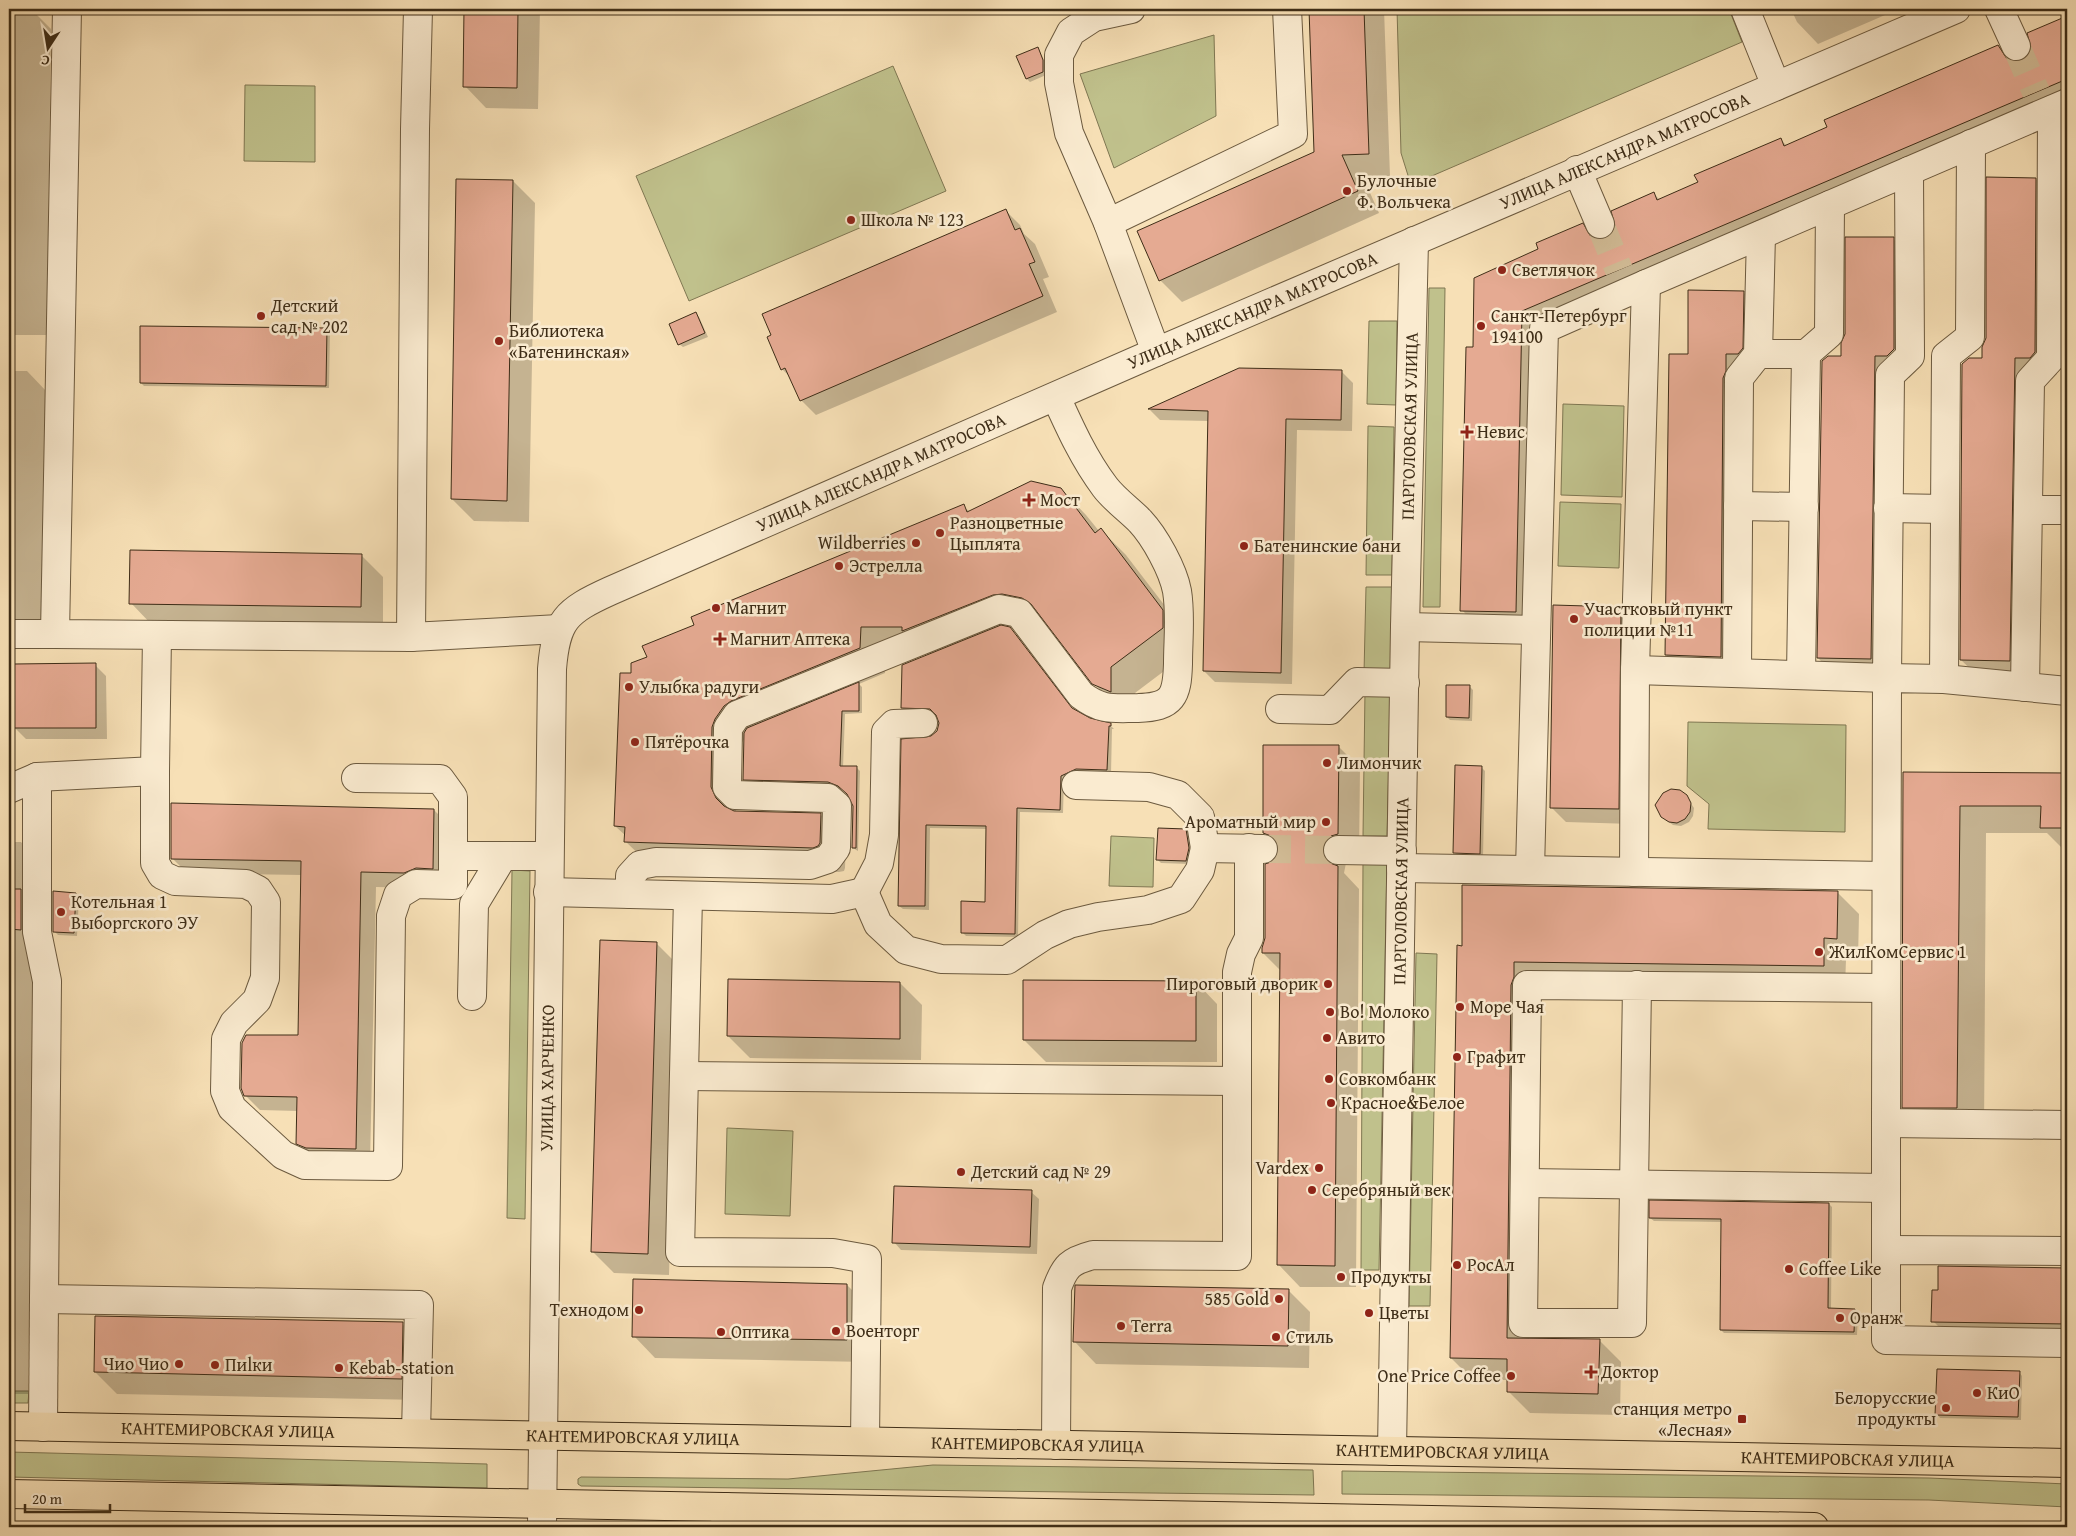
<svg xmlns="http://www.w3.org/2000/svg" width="2076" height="1536" viewBox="0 0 2076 1536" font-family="'Gentium Book Plus',serif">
	<rect width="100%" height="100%" fill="#f7e0b6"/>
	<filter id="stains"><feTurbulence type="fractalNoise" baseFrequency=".004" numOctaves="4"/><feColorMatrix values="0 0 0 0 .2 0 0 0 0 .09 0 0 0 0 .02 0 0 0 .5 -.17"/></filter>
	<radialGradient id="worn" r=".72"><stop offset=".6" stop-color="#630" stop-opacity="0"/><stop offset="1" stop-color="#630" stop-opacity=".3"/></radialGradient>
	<path fill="#c0c18c" stroke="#7f7752" d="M1397,9H1729L1742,42L1411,185L1401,153Z
		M1214,35L1216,116L1114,168L1080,74Z
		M893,66L946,191L689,301L636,176Z
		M245,85L315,86V162L244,161Z
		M1429,288H1445L1440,607H1423Z
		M1369,321H1397L1396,405L1367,404Z
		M1563,404L1624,406L1622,497L1561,495Z
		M1368,426L1394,427L1392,575H1366Z
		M1560,502L1621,504L1619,568L1558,566Z
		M1366,587H1392L1391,673H1364Z
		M1365,691H1391L1387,836H1363Z
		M1688,722L1846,725L1845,832L1708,829L1709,804L1687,786Z
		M1111,836L1154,838L1153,887L1109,886Z
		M1363,860H1387L1379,1270H1361Z
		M512,870L530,871L525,1219L507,1218Z
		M1416,953L1437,954L1430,1306H1409Z
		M727,1128L793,1131L790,1216L725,1214Z
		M9,1391H29L28,1403H9Z
		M9,1452L487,1464V1488L9,1477Z
		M933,1465L1313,1470L1314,1495L581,1486L578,1484V1479L581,1477L788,1479Z
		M1342,1471L1929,1478L2067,1484V1507L1929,1500L1342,1494Z"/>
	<path fill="#0003" d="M9,9H31L51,29L47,335H9Z
		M117,9H380V15Z
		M466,9H540L538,109L486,108L465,86Z
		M1311,9H1384L1390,176L1363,177L1379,213L1182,302L1160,280L1316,153Z
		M1791,9H1899L1818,44L1797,22Z
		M2067,17V110L1544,333L1537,633L1483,632L1462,610L1474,349L1540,250L1582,224L1599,241L1607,239L1654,194L1660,200L1699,183L1781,140L1787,146L1998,47L2014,63L2023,62L2029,56L2033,48L2029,34Z
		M1038,48L1046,64V75L1030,82L1027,79Z
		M2036,179L2057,201V374L2052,379H2037L2031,682L1983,681L1961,660L1983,359L1987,338Z
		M513,181L535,203L529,522L474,521L452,499Z
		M1005,210L1020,225L1024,234L1035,244L1049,277L1043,279L1057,312L816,415L801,400L791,378L782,369Z
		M1893,239L1915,260L1916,371L1909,378H1896L1893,680H1840L1818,658L1842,357Z
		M1743,292L1765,314L1764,370L1760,376H1747L1743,678L1688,677L1666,655L1689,355Z
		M696,314L699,317L708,337L683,347L679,344Z
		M326,329L330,332L329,388L144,386L141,383Z
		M1239,369L1341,371L1353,383L1352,431L1297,430L1292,684L1215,682L1204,671L1209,421L1160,420L1150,410Z
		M9,371H27L48,393L45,622H9Z
		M1061,489L1086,515L1099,531L1101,530L1126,555L1188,636V653L1135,693L1136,716L1119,708L1093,683L1047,622L1028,618L1019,619L1001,627L1073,710L1089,720L1110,725L1114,729H1112L1111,774L1064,779L1063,813L1020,812L1018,937L966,936L962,932L986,903L987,829L930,828L929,910L903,909L899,906L931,738L938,731L940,723L935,712H906L902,708L928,656L925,652L886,651L885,673L859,684L862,687V713L845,714L843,768H857L860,771L858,851L853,848V800L842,789L833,785L747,782L744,779L745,738L740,745L737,753L736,812L821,815L846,840L845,868L844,871L839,872L651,866L625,841L626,836L615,826L632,675L648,658L695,626L963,506L970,512Z
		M361,555L383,577V629L152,625L131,603Z
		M1621,608L1636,623L1633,824L1566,822L1551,807Z
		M95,665L106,676L107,739H26L15,728Z
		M1469,686L1473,690L1472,721L1450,720L1447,717Z
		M1338,746L1360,768L1359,856L1346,863L1344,873L1359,889L1356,1287H1300L1279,1265L1281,971L1263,953L1266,938L1272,863L1277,858L1280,849L1264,833Z
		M1481,767L1485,771L1483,856H1458L1455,853Z
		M1904,773L2067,774V853L2047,833H1986L1984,1135L1930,1134L1903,1107Z
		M1686,796L1694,808L1693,816L1689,822L1681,826L1673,825L1666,820Z
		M434,810L449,825L448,883L419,888L376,887L370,1164L313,1159L297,1143L298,1111L260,1110L245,1095L300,1037L302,875L187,873L172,858Z
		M1186,830L1189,833L1192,852L1189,864L1161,863L1158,860Z
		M9,842H21L40,862L35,975L28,1394H9Z
		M1837,892L1859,914L1858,960H1846L1845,987L1535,983L1533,1007L1529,1339L1599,1340L1621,1362L1620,1415L1530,1413L1508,1391V1380H1473L1451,1358L1463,947Z
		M76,894L79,897L77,936L58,935L54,931Z
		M656,943L678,965L669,1275L614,1273L592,1251Z
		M1196,982L1217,1004V1062H1046L1024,1040Z
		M900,983L922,1005L921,1060L750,1058L728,1036Z
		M1031,1192L1039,1199L1037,1254L901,1250L894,1242Z
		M1829,1204L1832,1207L1831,1310H1854L1858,1313L1857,1335L1724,1333L1721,1330L1722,1222L1654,1221L1650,1218Z
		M1940,1267L2067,1269V1350L1960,1348L1933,1321L1939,1291Z
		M847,1285L869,1307L868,1362L655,1358L634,1336Z
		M1288,1290L1310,1312L1309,1368L1096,1364L1075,1342Z
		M402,1324L424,1345L423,1400L117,1394L95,1372Z
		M2019,1372L2022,1376L2021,1420L1940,1418L1937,1414Z"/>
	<path fill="#e5aa92" stroke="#3e2d17" d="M464,9H518L517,88L463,87Z
		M1309,9H1364L1369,154L1342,155L1358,191L1159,281L1137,231L1314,152Z
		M2067,16V79L1522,311L1516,612L1460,611L1466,347H1473L1474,278L1538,249L1536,243L1583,223L1591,237L1599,240L1607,238L1612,234L1615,226L1611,211L1654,192L1657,200L1698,182L1694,175L1781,138L1784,146L1827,127L1824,120L1998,45L2007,59L2014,61L2022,60L2028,55L2031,48L2027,33Z
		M1038,47L1043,60V72L1026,79L1016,56Z
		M1986,177L2036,178L2035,352L2030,358H2015L2010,661L1960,660L1962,364L1969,358H1982V347L1986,338Z
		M456,179L513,180L507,501L451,499Z
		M1006,209L1015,230L1020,228L1035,262L1029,264L1043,296L800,401L785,368L781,370L767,337L771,335L762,314Z
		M1845,237H1894V349L1887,356H1875L1871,659L1817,658L1822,361L1828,356H1841V343L1845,334Z
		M1688,290L1744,291L1743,348L1738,354H1726V371L1723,378L1721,657L1665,655L1669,354H1688Z
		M696,312L705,333L678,345L669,324Z
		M140,326L327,328L326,386L140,383Z
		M1239,368L1342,370L1341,420L1286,419L1281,673L1203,671L1208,411L1148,409Z
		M1031,481L1061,488L1095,533L1101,528L1163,610V628L1111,667V692L1092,684L1031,604L1022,598L1002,594L993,595L902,631V627H861L860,648L731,701L724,706L715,719L712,727L711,787L716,798L724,806L734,811L821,813L820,843L818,846L813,848L624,842L625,827L614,826L620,673H631V663L647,657L642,646L694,625L691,617L964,504L967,512Z
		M130,550L362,554L361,607L129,604Z
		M1553,605L1621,607L1619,809L1550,808Z
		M1001,625L1010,627L1072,708L1090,718L1111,723V726H1109L1107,770L1076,769L1061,776L1060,810L1017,808L1015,934L961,933V901L985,902L986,826L926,825L925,906H898L901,739L931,736L937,731L939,723L936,715L930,709L901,708L902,665Z
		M96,663V728H14V664Z
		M859,682V711H842L840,766H857L856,848H852L853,806L847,794L838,786L828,782L743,780L744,733L747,728Z
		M1446,685H1470L1469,718L1446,717Z
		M1263,745H1339L1338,834L1331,836L1325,842L1322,850L1324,857L1330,863L1338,866L1335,1266L1277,1265L1280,953H1262V948L1265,938V864L1271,862L1276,857L1279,849L1277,842L1271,836L1263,833Z
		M1455,765L1482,766L1480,854L1453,853Z
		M1903,772L2067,773V828H2040L2041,806H1960L1957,1108H1902Z
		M1671,789L1680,790L1687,795L1691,803L1690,812L1685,819L1677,823L1669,822L1661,817L1655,805L1663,793Z
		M171,803L434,809L433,869L416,868L404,873L361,872L356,1149L306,1148L296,1144L297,1097L244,1096L241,1088L242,1043L246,1035H298L301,861L171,859Z
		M1158,828L1186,829L1189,848L1186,861L1156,860Z
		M1462,885L1838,891L1837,939L1824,938V966L1514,962V977L1511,985L1507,1338L1600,1339L1598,1394L1507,1392V1359L1450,1358L1457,945L1462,946Z
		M9,889H21V930L9,929Z
		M53,891L76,893L74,933L53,932Z
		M600,940L657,942L648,1254L591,1252Z
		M728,979L900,982V1039L727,1036Z
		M1023,980L1196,981V1041L1023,1040Z
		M894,1186L1032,1190L1030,1247L892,1243Z
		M1649,1200L1829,1203L1828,1308L1855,1309L1854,1332L1720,1330L1721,1219L1649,1218Z
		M1938,1266L2067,1268V1324L1931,1322L1932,1290H1938Z
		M633,1279L847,1284V1340L632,1337Z
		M1075,1285L1289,1289L1288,1346L1073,1342Z
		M95,1316L403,1322L402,1379L94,1372Z
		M1937,1369L2020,1371L2018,1417L1935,1415Z"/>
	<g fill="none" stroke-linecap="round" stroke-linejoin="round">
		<path stroke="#d2bc96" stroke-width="28" stroke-dasharray="28 14" stroke-linecap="butt" d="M2016,46L2036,92
			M1600,224L1619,270
			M1263,849L1338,850"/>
		<defs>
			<g id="minor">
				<path d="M67,9L55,634L411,637"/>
				<path d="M418,9L415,129L411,637L559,629"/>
				<path d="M1131,9L1094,17L1071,32L1059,55V83L1069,133L1108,223L1156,352"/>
				<path d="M1745,9L1776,86"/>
				<path d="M1999,9L2016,46"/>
				<path d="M1577,170L1600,224"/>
				<path d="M1108,223L1293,134L1287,9"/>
				<path d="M1646,284L2067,103"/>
				<path d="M1758,354H1806"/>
				<path d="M1738,506L1804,507"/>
				<path d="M1888,508L1945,509"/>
				<path d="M2028,510H2067"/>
				<path d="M1405,627L1536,630"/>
				<path d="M9,634H55"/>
				<path d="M1635,670L1887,678L1890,375L1910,356L1909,171"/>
				<path d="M1737,673L1739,378L1758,354L1761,235"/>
				<path d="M1801,675L1806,354L1829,334L1830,205"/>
				<path d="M1944,679L1946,356L1970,337L1971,144"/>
				<path d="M2025,687L2030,381L2051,358L2052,110"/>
				<path d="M2067,691L1944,679L1887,678L1886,1123L2067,1125"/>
				<path d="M1280,709L1330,710L1357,682L1405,683"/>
				<path d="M155,771V863L162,875L175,881L246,884L258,890L266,902L265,978L257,1000L234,1023L226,1039L225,1091L232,1108L283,1155L305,1165L388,1166L391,916L398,895L416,884L453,885V797L440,779L356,778"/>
				<path d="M37,777V932L47,981L44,1299L419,1305L416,1433"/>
				<path d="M1076,785L1149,787L1178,795L1200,817L1205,848"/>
				<path d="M9,789L37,777L155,771L157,635"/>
				<path d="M1338,850L1402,851"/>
				<path d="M453,856H503"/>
				<path d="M1401,868L1886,876"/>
				<path d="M1530,870L1544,329L1646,284L1635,670L1634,872"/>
				<path d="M548,892L832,899L864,892L878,924L906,950L941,959L1007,960L1045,935L1069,924L1098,917L1148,910L1181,899L1200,870L1205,848L1263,849"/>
				<path d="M864,892L879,863L884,835L886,732L894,724L923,723"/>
				<path d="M630,894V876L640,865L656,862L810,865L828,859L836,848L837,806L828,798L735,795L727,787L728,728L737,715L999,609L1019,613L1081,695C1102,711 1113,708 1138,708C1173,707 1177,696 1178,664C1178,640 1181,615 1177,591C1173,570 1155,537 1140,521C1129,510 1114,499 1105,487C1084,459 1070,428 1056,397"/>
				<path d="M688,896L680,1252L833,1253L867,1259L865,1441"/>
				<path d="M1637,985L1632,1323H1523L1527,985L1886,988"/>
				<path d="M472,996L474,904L503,856H549"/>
				<path d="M684,1076L1236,1081"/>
				<path d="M1886,1123V1250"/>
				<path d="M1525,1183L1886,1188"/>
				<path d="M2067,1251L1886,1250V1340L2067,1343"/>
				<path d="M43,1427L44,1299"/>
				<path d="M1056,1445L1057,1288C1065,1266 1070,1261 1093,1255L1237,1256V972L1241,954L1249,938V848"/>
				<path id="s1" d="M1392,1451L1405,627L1414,241"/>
				<path id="s2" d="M542,1527L552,669C556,620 566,611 610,591L1156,352L1956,9"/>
				<path d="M725,1527L726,1507"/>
			</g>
			<g id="major">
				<path id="s3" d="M9,1426L2067,1463"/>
				<path d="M9,1494L1814,1527"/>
			</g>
		</defs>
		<use href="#minor" stroke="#6c5a3f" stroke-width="30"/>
		<use href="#major" stroke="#3e2d17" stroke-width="30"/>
		<use href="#minor" stroke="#faebd0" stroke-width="28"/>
		<use href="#major" stroke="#f7e0b6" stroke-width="28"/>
	</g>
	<g fill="#8f2418" stroke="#faebd0" stroke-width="2">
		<circle cx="1347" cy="191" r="5"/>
		<circle cx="851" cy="220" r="5"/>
		<circle cx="1502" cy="270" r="5"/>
		<circle cx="261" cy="316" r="5"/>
		<circle cx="1481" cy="326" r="5"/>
		<circle cx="499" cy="341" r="5"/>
		<path d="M1464.5 424.5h5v5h5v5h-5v5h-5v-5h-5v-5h5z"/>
		<path d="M1026.5 492.5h5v5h5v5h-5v5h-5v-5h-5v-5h5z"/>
		<circle cx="940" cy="533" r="5"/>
		<circle cx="916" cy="543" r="5"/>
		<circle cx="1244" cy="546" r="5"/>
		<circle cx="839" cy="566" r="5"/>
		<circle cx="716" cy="608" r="5"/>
		<circle cx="1574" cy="619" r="5"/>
		<path d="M717.5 631.5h5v5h5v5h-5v5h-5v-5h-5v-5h5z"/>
		<circle cx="629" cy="687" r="5"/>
		<circle cx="635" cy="742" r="5"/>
		<circle cx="1327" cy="763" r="5"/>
		<circle cx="1326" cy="822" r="5"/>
		<circle cx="61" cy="912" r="5"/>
		<circle cx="1819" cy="952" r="5"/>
		<circle cx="1328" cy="984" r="5"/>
		<circle cx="1460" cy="1007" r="5"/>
		<circle cx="1330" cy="1012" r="5"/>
		<circle cx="1327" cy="1038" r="5"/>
		<circle cx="1457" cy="1057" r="5"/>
		<circle cx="1329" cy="1079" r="5"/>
		<circle cx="1331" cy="1103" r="5"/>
		<circle cx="1319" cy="1168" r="5"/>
		<circle cx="961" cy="1172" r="5"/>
		<circle cx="1312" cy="1190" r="5"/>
		<circle cx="1457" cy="1265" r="5"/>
		<circle cx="1789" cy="1269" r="5"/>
		<circle cx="1341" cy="1277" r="5"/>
		<circle cx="1279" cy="1299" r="5"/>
		<circle cx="639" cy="1310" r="5"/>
		<circle cx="1369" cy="1313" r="5"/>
		<circle cx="1840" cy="1318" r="5"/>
		<circle cx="1121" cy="1326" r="5"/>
		<circle cx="836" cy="1331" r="5"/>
		<circle cx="721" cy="1332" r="5"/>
		<circle cx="1276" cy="1337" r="5"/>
		<circle cx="179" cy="1364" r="5"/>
		<circle cx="215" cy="1365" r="5"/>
		<circle cx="339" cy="1368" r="5"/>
		<path d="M1588.5 1364.5h5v5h5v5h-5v5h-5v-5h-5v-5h5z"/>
		<circle cx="1511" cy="1376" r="5"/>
		<circle cx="1977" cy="1393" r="5"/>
		<circle cx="1946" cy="1408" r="5"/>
		<rect x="1737" y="1414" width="10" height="10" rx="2.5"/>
	</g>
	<g text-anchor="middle" stroke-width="5" stroke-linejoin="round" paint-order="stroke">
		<g font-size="18" fill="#3e2d17" stroke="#faebd0">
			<text dy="6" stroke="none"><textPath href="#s2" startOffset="2069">УЛИЦА АЛЕКСАНДРА МАТРОСОВА</textPath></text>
			<text dy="6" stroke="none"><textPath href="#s2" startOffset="1664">УЛИЦА АЛЕКСАНДРА МАТРОСОВА</textPath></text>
			<text dy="6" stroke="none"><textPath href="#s1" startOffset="1025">ПАРГОЛОВСКАЯ УЛИЦА</textPath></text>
			<text dy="6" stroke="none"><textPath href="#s2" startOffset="1259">УЛИЦА АЛЕКСАНДРА МАТРОСОВА</textPath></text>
			<text dy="6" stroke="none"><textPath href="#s1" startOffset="560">ПАРГОЛОВСКАЯ УЛИЦА</textPath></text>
			<text dy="6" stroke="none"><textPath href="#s2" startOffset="449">УЛИЦА ХАРЧЕНКО</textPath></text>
			<text dy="6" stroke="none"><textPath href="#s3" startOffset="219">КАНТЕМИРОВСКАЯ УЛИЦА</textPath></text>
			<text dy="6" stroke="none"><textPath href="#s3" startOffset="624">КАНТЕМИРОВСКАЯ УЛИЦА</textPath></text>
			<text dy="6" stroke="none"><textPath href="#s3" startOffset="1029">КАНТЕМИРОВСКАЯ УЛИЦА</textPath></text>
			<text dy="6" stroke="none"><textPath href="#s3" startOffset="1434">КАНТЕМИРОВСКАЯ УЛИЦА</textPath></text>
			<text dy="6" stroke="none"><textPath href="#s3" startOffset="1839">КАНТЕМИРОВСКАЯ УЛИЦА</textPath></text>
		</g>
		<g font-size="18" fill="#3e2d17" stroke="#faebd0" text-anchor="start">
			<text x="1357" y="187">Булочные<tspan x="1357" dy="21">Ф. Вольчека</tspan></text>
			<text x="861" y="226">Школа № 123</text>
			<text x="1512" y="276">Светлячок</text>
			<text x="271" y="312">Детский<tspan x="271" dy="21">сад № 202</tspan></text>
			<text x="1491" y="322">Санкт-Петербург<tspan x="1491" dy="21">194100</tspan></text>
			<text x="509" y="337">Библиотека<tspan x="509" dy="21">«Батенинская»</tspan></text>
			<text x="1477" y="438">Невис</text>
			<text x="1040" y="506">Мост</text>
			<text x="950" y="529">Разноцветные<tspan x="950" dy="21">Цыплята</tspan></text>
			<text x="906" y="549" text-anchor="end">Wildberries</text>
			<text x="1254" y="552">Батенинские бани</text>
			<text x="849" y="572">Эстрелла</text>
			<text x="726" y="614">Магнит</text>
			<text x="1584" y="615">Участковый пункт<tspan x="1584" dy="21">полиции №11</tspan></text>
			<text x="730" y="645">Магнит Аптека</text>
			<text x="639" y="693">Улыбка радуги</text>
			<text x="645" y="748">Пятёрочка</text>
			<text x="1337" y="769">Лимончик</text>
			<text x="1316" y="828" text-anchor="end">Ароматный мир</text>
			<text x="71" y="908">Котельная 1<tspan x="71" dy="21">Выборгского ЭУ</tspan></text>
			<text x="1829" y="958">ЖилКомСервис 1</text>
			<text x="1318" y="990" text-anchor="end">Пироговый дворик</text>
			<text x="1470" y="1013">Море Чая</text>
			<text x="1340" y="1018">Во! Молоко</text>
			<text x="1337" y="1044">Авито</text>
			<text x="1467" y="1063">Графит</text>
			<text x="1339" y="1085">Совкомбанк</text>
			<text x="1341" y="1109">Красное&amp;Белое</text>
			<text x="1309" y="1174" text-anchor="end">Vardex</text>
			<text x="971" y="1178">Детский сад № 29</text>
			<text x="1322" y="1196">Серебряный век</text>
			<text x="1467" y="1271">РосАл</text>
			<text x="1799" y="1275">Coffee Like</text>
			<text x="1351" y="1283">Продукты</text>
			<text x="1269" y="1305" text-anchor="end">585 Gold</text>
			<text x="629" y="1316" text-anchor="end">Технодом</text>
			<text x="1379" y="1319">Цветы</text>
			<text x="1850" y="1324">Оранж</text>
			<text x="1131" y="1332">Terra</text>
			<text x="846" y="1337">Военторг</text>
			<text x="731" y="1338">Оптика</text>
			<text x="1286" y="1343">Стиль</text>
			<text x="169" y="1370" text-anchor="end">Чио Чио</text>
			<text x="225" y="1371">Пиlки</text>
			<text x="349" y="1374">Kebab-station</text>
			<text x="1601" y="1378">Доктор</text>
			<text x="1501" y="1382" text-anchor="end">One Price Coffee</text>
			<text x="1987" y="1399">КиО</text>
			<text x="1936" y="1404" text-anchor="end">Белорусские<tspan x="1936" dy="21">продукты</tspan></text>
			<text x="1732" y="1415" text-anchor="end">станция метро<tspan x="1732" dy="21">«Лесная»</tspan></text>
		</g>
	</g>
	<rect width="2076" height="1536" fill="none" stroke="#f7e0b6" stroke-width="30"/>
	<rect x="10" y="10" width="2056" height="1516" fill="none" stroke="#3e2d17" stroke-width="2.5"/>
	<rect x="15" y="15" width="2046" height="1506" fill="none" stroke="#3e2d17"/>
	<g transform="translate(48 48) rotate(192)" stroke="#faebd0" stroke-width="4" paint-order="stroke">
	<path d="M0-4L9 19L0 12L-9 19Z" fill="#3e2d17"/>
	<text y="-8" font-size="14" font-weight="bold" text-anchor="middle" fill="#3e2d17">С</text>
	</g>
	<path d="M25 1504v8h85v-8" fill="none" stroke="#3e2d17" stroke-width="2.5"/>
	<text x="32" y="1504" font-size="15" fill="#3e2d17" stroke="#faebd0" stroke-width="4" paint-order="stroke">20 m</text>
	<rect width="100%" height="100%" filter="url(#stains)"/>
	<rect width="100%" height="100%" fill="url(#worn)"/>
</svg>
